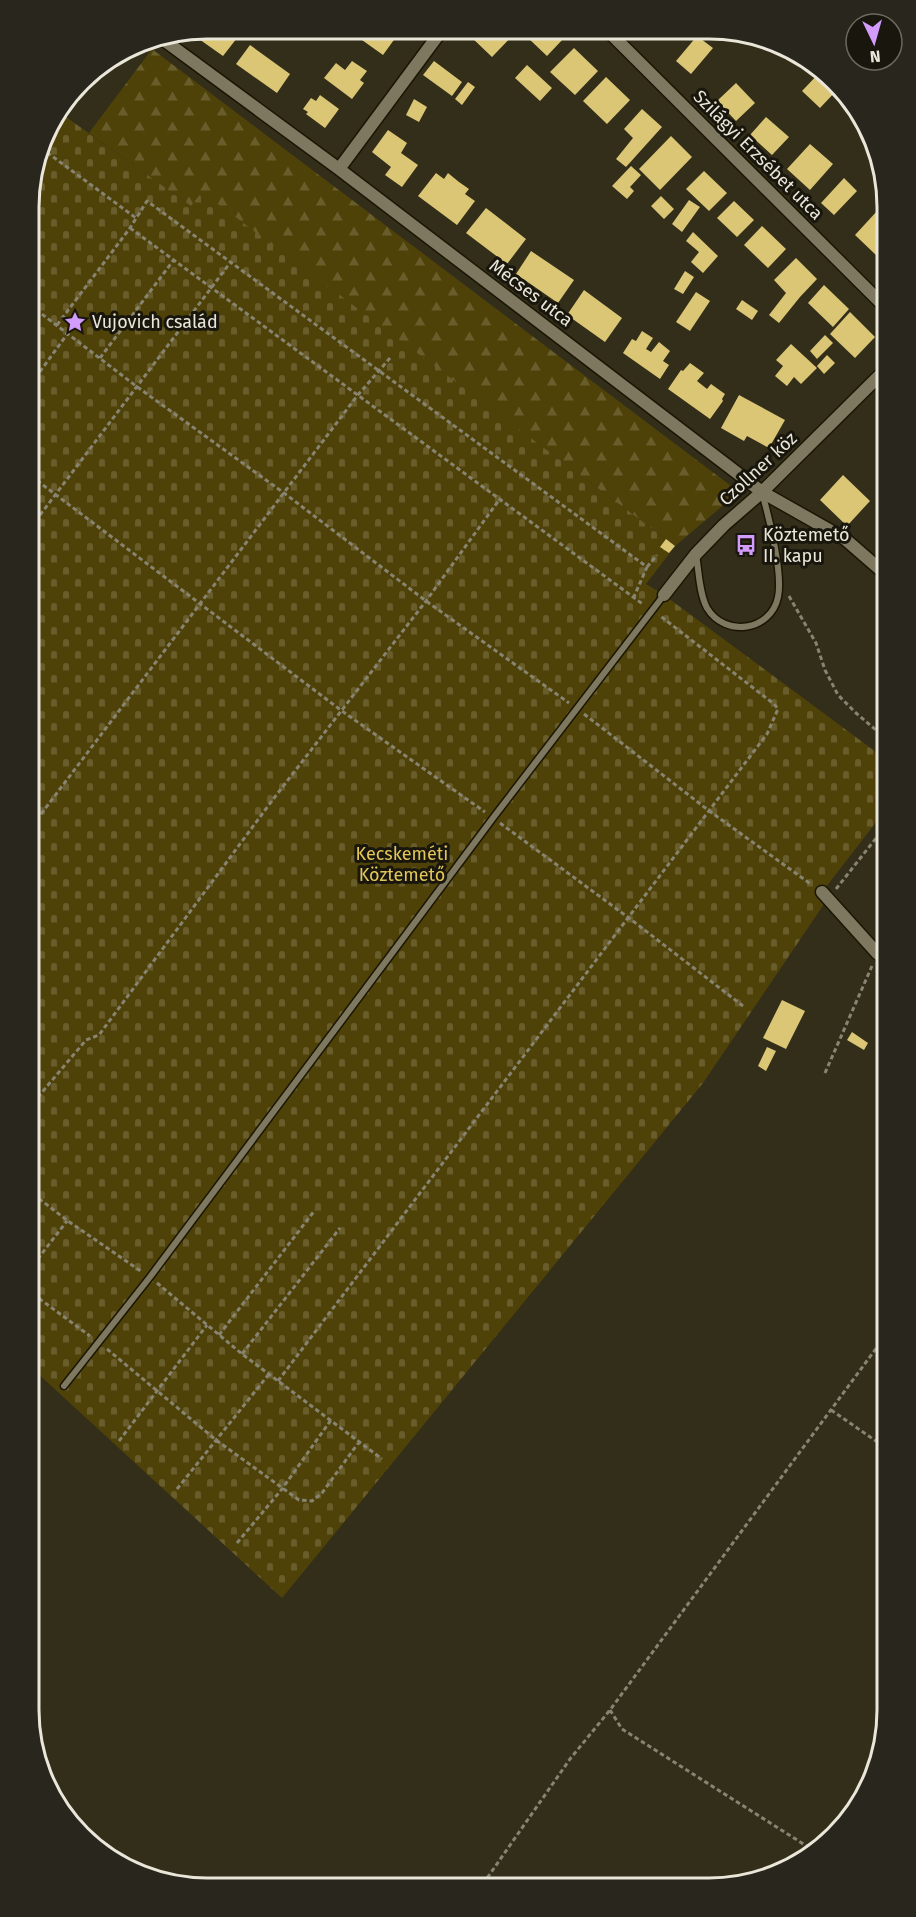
<svg xmlns="http://www.w3.org/2000/svg" width="916" height="1917" viewBox="0 0 916 1917" font-family="'Fira Sans',sans-serif">
	<defs>
		<pattern id="forest-firs" width="22" height="20" patternUnits="userSpaceOnUse" patternTransform="scale(1.5)"><rect width="22" height="20" fill="#4f4208"/><path d="M5 1l3.5 6h-7zM16 11l3.5 6h-7z" fill="#685d2b"/></pattern>
		<pattern id="cemetery-stones" width="16" height="16" patternUnits="userSpaceOnUse" patternTransform="scale(1.5)"><rect width="16" height="16" fill="#4f4208"/><path d="M2 7V4a2 2 0 0 1 4 0v3zM10 15v-3a2 2 0 0 1 4 0v3z" fill="#685d2b"/></pattern>
	</defs>
	<rect width="100%" height="100%" fill="#332e19"/>
	<path fill="url(#forest-firs)" d="M152,49L739,492L675,546L202,193L192,207L89,133Z"/>
	<path fill="url(#cemetery-stones)" d="M59,112L191,206L202,192L675,546L646,584L664,595L884,758V812L822,892L816,896L824,904L703,1083L282,1598L34,1370L30,184L47,128Z"/>
	<path fill="#dbc676" d="M207,28L223,29L237,38L223,56L189,32Z
		M330,29H344L338,40L328,34Z
		M360,29L386,30L396,37L383,55L355,35Z
		M474,30H518L492,57L469,35Z
		M534,31H557L564,38L547,56L527,37Z
		M697,36L713,48L691,74L676,61Z
		M250,45L290,74L277,93L236,64Z
		M574,48L598,71L575,95L550,72Z
		M352,61L367,71L360,80L364,83L352,99L324,78L336,63L345,70Z
		M434,61L462,82L452,96L423,75Z
		M527,65L552,88L540,101L515,78Z
		M822,70L827,73L837,90L820,108L802,91Z
		M606,77L630,100L607,124L583,101Z
		M468,82L475,87L462,105L455,99Z
		M736,83L755,103L736,121L717,101Z
		M320,95L339,109L325,128L306,114L308,112L303,109L311,98L316,101Z
		M414,99L427,107L419,122L406,115Z
		M642,109L662,127L626,167L616,159L633,138L624,129Z
		M766,117L789,137L772,155L750,135Z
		M388,130L407,143L401,153L418,165L402,187L385,175L391,167L372,152Z
		M671,136L692,157L660,190L639,169Z
		M810,144L833,164L810,190L787,169Z
		M631,166L641,175L630,187L634,191L627,199L612,186Z
		M704,171L727,193L709,211L686,189Z
		M436,173L444,179L448,173L459,182L469,189L465,194L475,201L457,225L418,196Z
		M844,178L857,191L834,215L821,203Z
		M661,196L674,209L664,219L651,206Z
		M689,200L700,207L682,232L672,224Z
		M734,201L754,220L737,237L717,218Z
		M486,208L526,239L507,264L466,233Z
		M878,210L882,214V252L877,256L855,235Z
		M762,226L786,249L768,268L744,245Z
		M693,232L718,256L703,273L691,262L699,252L686,241Z
		M531,251L574,280L558,303L516,274Z
		M796,258L817,279L800,297L779,323L769,315L786,293L774,280Z
		M685,271L694,277L683,294L674,289Z
		M824,285L849,309L833,327L808,303Z
		M584,290L622,318L605,342L567,315Z
		M696,292L710,301L690,331L676,322Z
		M742,300L758,311L752,320L736,309Z
		M850,312L875,337L855,358L830,334Z
		M642,331L653,338L646,349L651,352L659,342L670,351L663,361L669,365L660,379L623,353L632,339L636,341Z
		M825,335L833,343L817,359L810,351Z
		M791,344L817,368L801,384L794,377L787,386L775,376L783,366L776,360Z
		M827,355L835,363L824,374L817,366Z
		M690,363L704,373L697,381L707,389L711,384L725,394L722,399L723,401L710,419L668,389L681,370L683,371Z
		M739,395L785,420L769,448L747,436L744,441L721,428Z
		M843,475L870,501L847,526L820,500Z
		M666,539L675,546L669,553L660,547Z
		M782,1000L805,1011L786,1049L763,1038Z
		M852,1032L868,1043L864,1050L847,1040Z
		M767,1047L776,1051L766,1071L758,1066Z"/>
	<g fill="none" stroke-linecap="round" stroke-linejoin="round">
		<defs>
			<path id="lane" d="M696,555C699,571 699,593 707,608C725,638 771,631 778,597C783,574 769,517 762,493
				M64,1386L150,1277L493,818L664,595"/>
			<path id="street" d="M608,31L882,304
				M161,38L339,169L762,492L845,539L883,572
				M339,169L442,30
				M664,595L696,554L724,525L762,492L882,373
				M822,892L877,953L884,958"/>
		</defs>
		<use href="#lane" stroke="#1b1603" stroke-width="9"/>
		<use href="#street" stroke="#1b1603" stroke-width="15"/>
		<path stroke="#888472" stroke-width="3" stroke-dasharray="4.5 3" stroke-linecap="butt" d="M41,148L136,218
			M130,228L644,605
			M30,305L136,386L284,493L426,601L569,703
			M57,325L130,228L147,201L647,567L633,599
			M100,358L173,261
			M31,384L68,333
			M31,476L342,711L485,812
			M31,527L230,263
			M647,567L657,555
			M789,596L816,643L825,670L838,695L856,713L883,736
			M584,714L708,810L812,885
			M500,823L629,918L743,1006
			M32,826L357,396L390,358
			M836,889L884,828
			M825,1073L872,966
			M33,1103L86,1040L99,1035L271,802L426,601L499,500
			M33,1194L68,1221L142,1272
			M33,1265L67,1221
			M157,1283L242,1354L382,1459
			M33,1294L90,1336
			M219,1335L315,1210
			M107,1349L216,1440L299,1500L312,1501L322,1493L359,1442
			M242,1354L340,1228
			M278,1381L767,734L778,709L774,704L659,615
			M831,1410L886,1448
			M119,1441L207,1325
			M177,1489L269,1374
			M237,1543L282,1489L331,1420
			M610,1710L622,1729L816,1852
			M483,1884L570,1759L610,1710L886,1335"/>
		<use href="#lane" stroke="#7e7861" stroke-width="6"/>
		<use href="#street" stroke="#7e7861" stroke-width="12"/>
	</g>
	<defs>
		<symbol id="sight-bare" viewBox="-9 -9 18 18"><path d="M0-6L1.8-2.2L6-1.7L2.9 1.2L3.7 5.4L0 3.3L-3.7 5.4L-2.9 1.2L-6-1.7L-1.8-2.2Z" fill="#d39cfc" stroke="#18160d" stroke-width="2.5" paint-order="stroke"/></symbol>
		<symbol id="bus-bare" viewBox="-9 -9 18 18"><path d="M-5-6H5V4H4V6H2V4H-2V6H-4V4H-5ZM-3.5-4V0h7V-4ZM-3.5 1.2v1.5H-2V1.2ZM2 1.2v1.5H3.5V1.2Z" fill="#d39cfc" stroke="#18160d" stroke-width="2.5" paint-order="stroke"/></symbol>
	</defs>
	<g fill-rule="evenodd">
		<use href="#sight-bare" x="60" y="307" width="30" height="30"/>
		<use href="#bus-bare" x="731" y="530" width="30" height="30"/>
	</g>
	<g text-anchor="middle" stroke-width="6" stroke-linejoin="round" paint-order="stroke">
		<g font-size="18" fill="#eae6d9" stroke="#18160d">
			<text transform="translate(758 155) rotate(45)" y="6">Szilágyi Erzsébet utca</text>
			<text transform="translate(531 293) rotate(37)" y="6">Mécses utca</text>
			<text transform="translate(758 469) rotate(-43)" y="6">Czollner köz</text>
		</g>
		<g font-size="18" fill="#eae6d9" stroke="#18160d" text-anchor="start">
			<text x="92" y="328">Vujovich család</text>
			<text x="763" y="541">Köztemető<tspan x="763" dy="21">II. kapu</tspan></text>
		</g>
		<g font-size="18" fill="#e2c658" stroke="#18160d">
			<text x="402" y="860">Kecskeméti<tspan x="402" dy="21">Köztemető</tspan></text>
		</g>
	</g>
	<path d="M0 0H916V1917H0ZM207 39H709A168 168 0 0 1 877 207V1710A168 168 0 0 1 709 1878H207A168 168 0 0 1 39 1710V207A168 168 0 0 1 207 39Z" fill="#29271d" fill-rule="evenodd"/>
	<path fill="none" stroke="#eae6d9" stroke-width="3" d="M207 39H709A168 168 0 0 1 877 207V1710A168 168 0 0 1 709 1878H207A168 168 0 0 1 39 1710V207A168 168 0 0 1 207 39Z"/>
	<g transform="translate(874 42) rotate(175)"><circle r="28" fill="#18160d" stroke="#6c695f" stroke-width="1.5"/>
	<path d="M0-4.5L10 22L0 15L-10 22Z" fill="#d39cfc"/>
	<text y="-9" font-size="16" font-weight="bold" text-anchor="middle" fill="#eae6d9">N</text>
	</g>
</svg>
